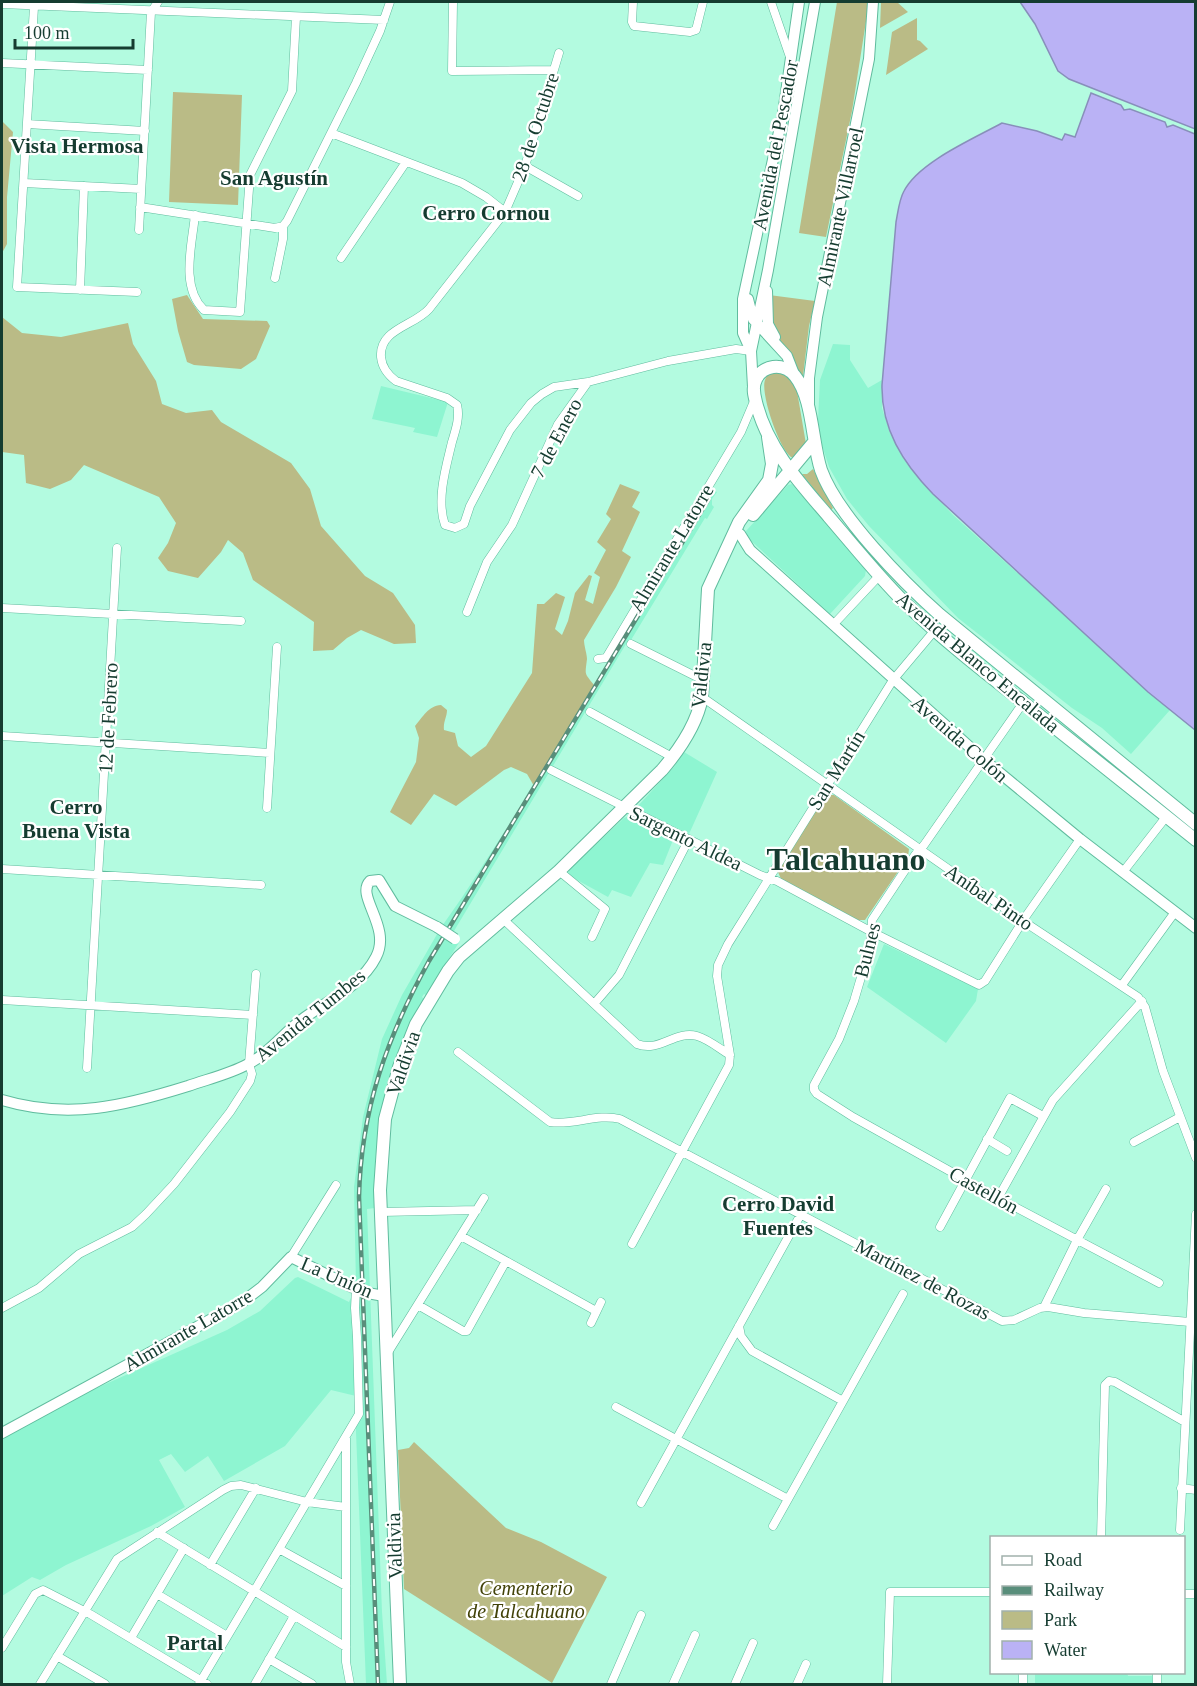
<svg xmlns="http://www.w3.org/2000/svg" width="1197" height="1686" viewBox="0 0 1197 1686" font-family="'Times New Roman',serif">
	<rect width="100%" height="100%" fill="#b3fbe0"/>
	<path fill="#8ef5d1" d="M833,344L850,345V360L868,388L882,380V408L890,433L903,458L921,481L953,515L1170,710L1131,754L1102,728L1072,708L958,618L869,526L847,499L829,467L822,445L818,420L820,380Z
		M381,386L448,402L437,437L413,432L415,428L372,419Z
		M792,484L866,570L865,576L830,614L747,537L746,531L788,485Z
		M711,489L717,492L712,499V505L714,507L707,519L705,518L631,640L629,639L451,936L460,941L426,995L424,994L422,997L424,999L413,1017L396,1056L378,1131L375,1162V1208L367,1209L382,1612L387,1684H366L356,1432V1396L331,1390L285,1446L224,1481L208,1456L185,1472L171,1454L159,1460L185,1507L151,1526L66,1565L40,1580L32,1577L2,1596V1438L72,1399L227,1330L260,1311L295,1278L298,1277L349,1302L356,1285L354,1187L363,1117L382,1039L402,995L440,929L463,896L534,786Z
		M684,752L717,772L689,834L636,808L674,767Z
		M629,816L673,840L663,865L650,863L631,897L612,890L608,897L568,875L569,870L624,818Z
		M884,944L978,989L976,1001L946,1043L867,987Z
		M1127,1672L1128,1676H1152V1684H1035V1673Z"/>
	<path fill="#babb86" d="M837,2H869L852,111L826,237L799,233Z
		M881,2H897L908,12L880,28Z
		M917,18V40L920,41L928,49L886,75L892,32Z
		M173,92L242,95L238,205L169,202Z
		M2,121L13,132L7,197V244L2,253Z
		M187,295L203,319L267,321L270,326L256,359L241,369L194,365L187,362L178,331L172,299Z
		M769,295L815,301L809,326L803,376H801L776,333L772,323Z
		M2,317L22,333L61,337L128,323L133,344L156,381L162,404L186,413L212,410L221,422L291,463L310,489L321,526L365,576L393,593L415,625L416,643L394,644L361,630L347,638L333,650L313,651L314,622L253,580L243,553L228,540L221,552L198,578L168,571L158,558L168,543L176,523L159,497L84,465L71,480L50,489L26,483L24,455L2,452Z
		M780,370L796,385L806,444L793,458C780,453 760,393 765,380C768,372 773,371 780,370Z
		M813,469L833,508L831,510L802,474H807Z
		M620,484L640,492L632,507L640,512L622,551L631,557L616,587L584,640C584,646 587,654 587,659C585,676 584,672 594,685L534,786L527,774L511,767L504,770L456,806L434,794L411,825L390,812L416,762L419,738L415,726C423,717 428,706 441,705L447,710C447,717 443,722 444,730L455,733L458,746L471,757L486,746L532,673L537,604H544L556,593L565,597L555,629L562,635L568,621L575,593L589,575L592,576L585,600L593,604L600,577L594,573L606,550L597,542L611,519L606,514Z
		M826,795H834L909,849L908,857L865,920H858L781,879L778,872L823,796Z
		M414,1442L506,1528L541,1542L607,1577L552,1683L404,1589L398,1450L409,1448Z"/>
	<path fill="#bab2f5" stroke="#888fba" stroke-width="1.5" d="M1020,2H1195V129L1069,79L1058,71L1035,24Z
		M1091,93L1121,105L1124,110L1130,109L1165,122L1167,127L1173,125L1195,134V730L1148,692L933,494C903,463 881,429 882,385L896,222C898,212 899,200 904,191C919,162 973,139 1002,123L1037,131L1062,140L1065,134L1075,137Z"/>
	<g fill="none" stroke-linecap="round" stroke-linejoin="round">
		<defs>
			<path id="street" d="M453,2L452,71L553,70
				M633,2L632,22L634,26L690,32L696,30L703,2
				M771,2L790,57
				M2,4L384,20
				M34,7L17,287L137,292
				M559,53L525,166L505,212L429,309C414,326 379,329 381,357C382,368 388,375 396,381L447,398L457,405C460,417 456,429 452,442C446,467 436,500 445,525L455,528L464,524L470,506L510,430L531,403L542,394L554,387L588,382L668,361L736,349L751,351
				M2,63L148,70
				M27,124L145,131
				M331,133L462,183L486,197L505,212
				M525,166L578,196
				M24,183L141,189
				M140,207L275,228L283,226
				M195,215C192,245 180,287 204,310L240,312L250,175L292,91L296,17
				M139,230L151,12L158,2
				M341,258L406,162
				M275,278L283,239V226L287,221L356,83L380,31L390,2
				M80,290L84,186
				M2,608L241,621
				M467,612L487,562L512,525L558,424L588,382
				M833,625L879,576
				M631,644L703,680
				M598,659L606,658L741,432L755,399
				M702,697L1017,917L1138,997L1145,1007L1163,1071L1196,1158
				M1023,703L924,845L915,855L872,920L870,947L854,1001L839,1039L814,1085V1090L817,1094L853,1117L998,1198L1159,1283
				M590,712L672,757
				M2,736L270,753
				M551,770L760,875L777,881L870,931L979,985L985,981L1026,916L1080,839
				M267,808L277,647
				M2,869L261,885
				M559,871L605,909L592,937
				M1123,872L1166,817
				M504,920L637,1044C659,1053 675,1030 697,1036C708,1039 720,1049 730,1055
				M1122,985L1175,912
				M2,1000L253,1015
				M594,1004L619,975L689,839
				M458,1052L550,1122C573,1126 597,1113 620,1119L1002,1321L1014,1320L1040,1308L1048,1307L1084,1313L1190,1322
				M87,1068L117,548
				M987,1139L1007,1151
				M1134,1142L1180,1117
				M998,1198L1053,1100L1142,1001
				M381,1212L477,1210
				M940,1227L1010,1098L1043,1116
				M461,1236L596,1311
				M632,1244L729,1065L730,1055L717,976L718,965L728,944L893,680L935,630
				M291,1257L336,1185
				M418,1305L463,1331H467L506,1261
				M1044,1307L1077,1240L1106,1189
				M2,1308L39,1288L79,1254L132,1227L146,1214L174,1184L230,1112L250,1081L252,1074L249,1064L256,974
				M591,1323L601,1302
				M739,1326L741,1336L752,1351L843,1401
				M387,1354L484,1198
				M616,1407L788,1499
				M346,1438V1662L350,1684
				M1181,1488L1196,1490
				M641,1503L801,1214
				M773,1526L903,1294
				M1180,1530L1196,1214
				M157,1532L346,1647
				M1101,1538L1105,1385L1109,1381L1115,1382L1185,1422
				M279,1549L346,1586
				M210,1565L256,1488
				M157,1594L227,1636
				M1184,1594H1196
				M131,1638L184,1548
				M2,1648L35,1594L43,1590L90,1614L207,1684
				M57,1656L105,1684
				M269,1659L312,1684
				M40,1684L117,1559L223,1490L231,1486L241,1485L307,1502L346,1507
				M199,1684L359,1414L357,1337L355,1308L356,1289
				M255,1684L294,1616
				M611,1684L641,1615
				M673,1684L695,1635
				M735,1684L753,1643
				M797,1684L806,1664
				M887,1684L890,1592H992
				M1023,1684V1672
				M1157,1684V1672"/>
			<path id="secondary" d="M767,291L768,324L775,337
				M748,299L753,319L787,356L794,374
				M751,351L743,333V299L783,113L799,2
				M753,387L751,351L768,270L815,2
				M809,403V378L817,317L869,59L873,2
				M740,534L750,550L983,759L1080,839L1196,928
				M2,1100C69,1120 124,1106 188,1086C208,1079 230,1074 248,1064C270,1053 284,1032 304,1018C329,1000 362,985 376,957C392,927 355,896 370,881L379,880L395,906L437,927
				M2,1433L241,1303L262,1287L291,1257L362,1292L384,1296"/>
			<path id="primary" d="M753,515L814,442
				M1196,824L940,615C904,583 837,515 821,470C812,443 813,398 795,376C784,362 761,364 755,382C752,390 755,398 757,406C769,450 800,483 829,517C854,546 877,575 904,602C943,640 987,674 1029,707C1085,751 1140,796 1196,840
				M400,1684L380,1190L385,1119L399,1067L416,1024L448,971L459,957L559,871L662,770C680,749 697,724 702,697L708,589L739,522L769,480L772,464L768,437"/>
		</defs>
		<use href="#street" stroke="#60bc9e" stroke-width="9"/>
		<use href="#secondary" stroke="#60bc9e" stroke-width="12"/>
		<use href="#primary" stroke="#60bc9e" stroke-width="14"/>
		<use href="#street" stroke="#fff" stroke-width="8"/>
		<use href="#secondary" stroke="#fff" stroke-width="10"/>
		<use href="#primary" stroke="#fff" stroke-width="12"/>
		<defs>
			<path id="rail" d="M378,1684L359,1197C361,1109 387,1037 429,961L708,500"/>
		</defs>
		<use href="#rail" stroke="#598e7b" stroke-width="4.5"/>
		<use href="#rail" stroke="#fff" stroke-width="2" stroke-dasharray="7" stroke-linecap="butt"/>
		<defs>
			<path id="secondary-bridge" d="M437,927L455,939"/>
		</defs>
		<use href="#secondary-bridge" stroke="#60bc9e" stroke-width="12" stroke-linecap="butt"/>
		<use href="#secondary-bridge" stroke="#fff" stroke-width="10"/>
	</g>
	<g text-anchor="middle" stroke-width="4.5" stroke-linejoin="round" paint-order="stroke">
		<g font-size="20" fill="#153c30" stroke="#fff">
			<text transform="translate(535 127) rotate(-72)" y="7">28 de Octubre</text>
			<text transform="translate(775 145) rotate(-79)" y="7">Avenida del Pescador</text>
			<text transform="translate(840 207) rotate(-78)" y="7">Almirante Villarroel</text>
			<text transform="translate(556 438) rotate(-62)" y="7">7 de Enero</text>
			<text transform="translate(671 548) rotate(-59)" y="7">Almirante Latorre</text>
			<text transform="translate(978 662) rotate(40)" y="7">Avenida Blanco Encalada</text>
			<text transform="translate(701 675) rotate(-84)" y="7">Valdivia</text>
			<text transform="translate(108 718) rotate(-87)" y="7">12 de Febrero</text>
			<text transform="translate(960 739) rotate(41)" y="7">Avenida Colón</text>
			<text transform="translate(836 770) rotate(-58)" y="7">San Martín</text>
			<text transform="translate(686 838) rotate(26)" y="7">Sargento Aldea</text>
			<text transform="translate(989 897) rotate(34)" y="7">Aníbal Pinto</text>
			<text transform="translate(867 950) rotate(-76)" y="7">Bulnes</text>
			<text transform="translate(310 1015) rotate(-39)" y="7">Avenida Tumbes</text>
			<text transform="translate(403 1063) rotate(-71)" y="7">Valdivia</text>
			<text transform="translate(984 1190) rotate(29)" y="7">Castellón</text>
			<text transform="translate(337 1277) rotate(23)" y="7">La Unión</text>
			<text transform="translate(923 1279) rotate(28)" y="7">Martínez de Rozas</text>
			<text transform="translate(188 1330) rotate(-30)" y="7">Almirante Latorre</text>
			<text transform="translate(394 1546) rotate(-92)" y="7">Valdivia</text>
		</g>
		<g font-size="20" font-style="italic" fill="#424208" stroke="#fff">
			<text x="526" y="1595">Cementerio<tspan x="526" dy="23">de Talcahuano</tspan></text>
		</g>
		<g font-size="21" font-weight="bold" fill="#153c30" stroke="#fff">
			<text x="77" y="153">Vista Hermosa</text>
			<text x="274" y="185">San Agustín</text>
			<text x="486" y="220">Cerro Cornou</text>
			<text x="76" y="814">Cerro<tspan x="76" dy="24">Buena Vista</tspan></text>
			<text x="778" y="1211">Cerro David<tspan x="778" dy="24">Fuentes</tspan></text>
			<text x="195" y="1650">Partal</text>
		</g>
		<g font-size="32" font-weight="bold" fill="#153c30" stroke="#fff">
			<text x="846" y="870">Talcahuano</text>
		</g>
	</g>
	<rect width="1197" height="1686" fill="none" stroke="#153c30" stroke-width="6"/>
	<rect x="990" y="1536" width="195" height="138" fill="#ffffff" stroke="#a1b1ac" stroke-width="1.5"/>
	<rect x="1002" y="1556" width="30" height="9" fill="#ffffff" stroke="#a1b1ac" stroke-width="1.5"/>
	<text x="1044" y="1566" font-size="18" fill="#153c30">Road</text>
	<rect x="1002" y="1586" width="30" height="9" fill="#598e7b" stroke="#a1b1ac" stroke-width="1.5"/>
	<text x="1044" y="1596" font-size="18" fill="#153c30">Railway</text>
	<rect x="1002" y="1611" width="30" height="18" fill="#babb86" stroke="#a1b1ac" stroke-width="1.5"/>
	<text x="1044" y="1626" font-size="18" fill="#153c30">Park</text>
	<rect x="1002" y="1641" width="30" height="18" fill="#bab2f5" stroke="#a1b1ac" stroke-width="1.5"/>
	<text x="1044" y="1656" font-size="18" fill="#153c30">Water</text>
	<path d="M15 39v9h118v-9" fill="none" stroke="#153c30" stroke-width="3"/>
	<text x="24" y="39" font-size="18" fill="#153c30" stroke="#ffffff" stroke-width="4.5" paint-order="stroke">100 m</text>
</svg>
